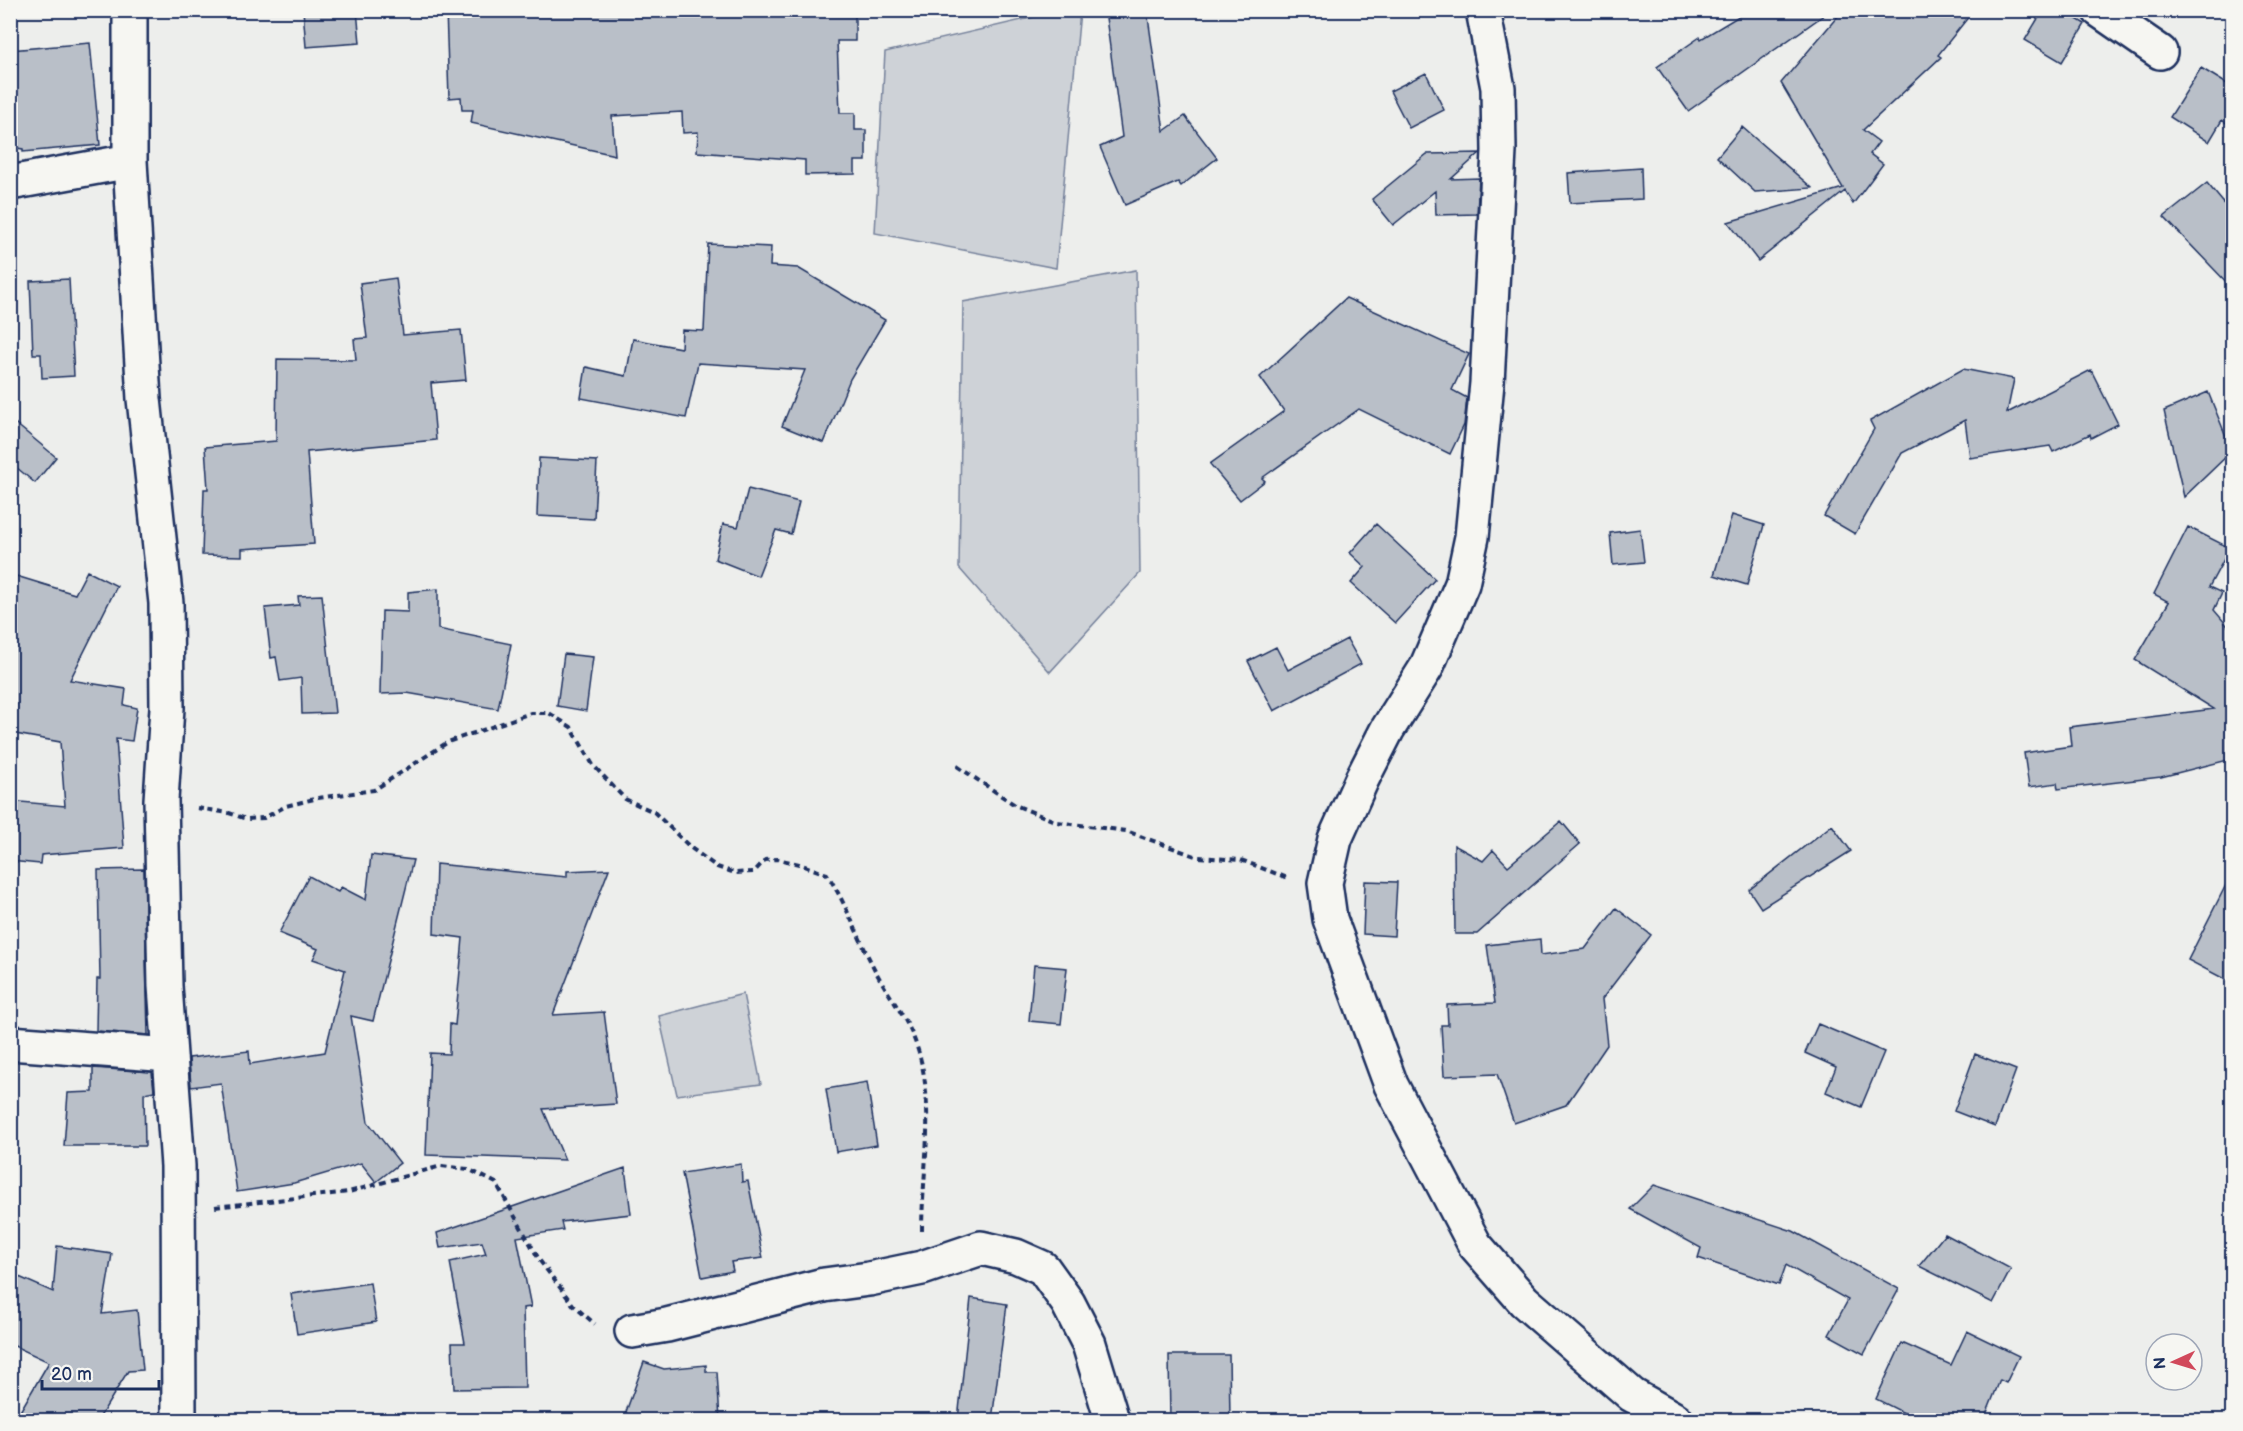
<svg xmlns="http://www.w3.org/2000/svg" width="2243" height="1431" viewBox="0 0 2243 1431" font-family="'Balsamiq Sans',sans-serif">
	<rect width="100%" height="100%" fill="#edeeec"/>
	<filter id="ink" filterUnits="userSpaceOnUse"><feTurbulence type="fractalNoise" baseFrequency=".0167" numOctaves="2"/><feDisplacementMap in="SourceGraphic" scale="12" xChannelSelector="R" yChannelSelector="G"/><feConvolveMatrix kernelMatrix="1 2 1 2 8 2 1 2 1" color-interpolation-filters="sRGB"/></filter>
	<g filter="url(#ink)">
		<path fill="#ced2d7" stroke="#74809a" stroke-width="1.5" d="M1060,11H1080L1056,268L875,233L885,52Z
			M1136,270L1140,573L1050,672L959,568L963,302Z
			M743,994L761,1084L677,1095L659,1016Z"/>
		<path fill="#b9bfc8" stroke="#1b2f5e" stroke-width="1.5" d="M303,10H357L360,43L306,47Z
			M446,10H855V41H837L840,113H855V130H866V161H855V174L805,175V160L697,152L698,132L683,133L682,112L612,116L615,155L471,123L473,110H462L461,97L449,98Z
			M1105,10H1147L1164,131L1185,116L1217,158L1181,186L1178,182L1125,205L1100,147L1122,137Z
			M1749,10H1831L1688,111L1657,67L1700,37L1701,39Z
			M1843,10H1974L1938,55L1941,57L1863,130L1879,142L1870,154L1883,164L1853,204L1845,191L1758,261L1728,222L1843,188L1781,83Z
			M2043,10H2062L2085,24L2062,62L2025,40Z
			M90,43L100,145L23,152V149L10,147V50Z
			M2201,68L2232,87V127L2222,120L2209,142L2170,117Z
			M1426,73L1444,110L1409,128L1390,91Z
			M1742,127L1812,188L1755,192L1717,157Z
			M1480,153L1451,179L1479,178L1477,214L1436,215L1435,191L1393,225L1372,199L1427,154Z
			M1641,168L1642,199L1570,203L1568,173Z
			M2207,183L2232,213V288L2164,217Z
			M708,244L771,247L770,266L798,268L885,320L850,379L824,443L782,426L805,370L698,363L686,418L581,398L586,367L626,376L633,339L681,348L682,330L704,331Z
			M396,278L403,335L461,330L466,380L431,383L436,440L307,452L314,544L242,549V556L202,555L204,489H208L205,447L276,441L277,359L356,360L354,339L367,338L360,283Z
			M69,279L74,376L42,378L41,354H33L30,281Z
			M1346,298L1469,354L1452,390L1467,398L1464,425L1450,454L1359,409L1262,478L1265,481L1240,500L1210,464L1284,411L1260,377Z
			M1963,369L2014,379L2007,413L2091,370L2118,424L2091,438L2090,434L2053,452L2050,446L1970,458L1965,420L1902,453L1855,534L1824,516L1874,429L1870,421Z
			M2208,392L2232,451L2184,497L2164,411Z
			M10,419L56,457L35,483L10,462Z
			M539,458L597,461L594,519L537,516Z
			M748,489L799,502L791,534L776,530L758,576L715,559L723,524L738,527Z
			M1732,515L1764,525L1747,585L1714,575Z
			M1376,524L1435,579L1395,623L1351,583L1365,567L1350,553Z
			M2188,527L2230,548L2209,587L2222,593L2214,610L2232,631V759L2161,777L2058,789L2057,783L2029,787L2024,753L2071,746L2069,727L2214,709L2135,660L2169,602L2154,594Z
			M1640,529L1644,562L1613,565L1610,533Z
			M87,571L117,586L70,680L126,689L124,705L137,708L132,741L116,739L124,848L41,855L40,864L10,861V801L65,806L60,742L10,733V574L75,594Z
			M438,589V629L511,644L498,709L407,693L380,694L382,611L408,612V592Z
			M322,595L335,713L302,714L301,678L280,681L276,657L271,658L265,608L299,605L298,596Z
			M1347,639L1361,664L1274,711L1248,661L1276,647L1288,670Z
			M564,654L593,657L586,711L557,706Z
			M1561,821L1580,844L1477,934H1455L1454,845L1483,861L1493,850L1508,866Z
			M1832,825L1851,851L1761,908L1749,890Z
			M371,855L413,860L373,1021L351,1016L368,1122L400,1163L376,1182L361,1163L294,1183L237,1192L221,1083L191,1087L189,1058L249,1051L250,1064L325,1052L345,970L313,959L318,949L279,933L309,876L338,892L341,887L366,900Z
			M436,864L567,877V871L609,869L553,1015L604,1012L616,1104L543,1109L565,1160L426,1155L430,1053L449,1054L450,1024L455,1025L463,938L434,934Z
			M144,869L148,1035L96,1031L97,979H100L98,870Z
			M2232,873V983L2188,960Z
			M1365,881L1397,882L1394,936L1363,934Z
			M1616,908L1651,935L1602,999L1607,1045L1566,1105L1514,1123L1497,1074L1444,1076L1441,1025H1448L1447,1005L1495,1003L1487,945L1540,939L1541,955L1585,949Z
			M1034,965L1067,968L1061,1024L1029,1021Z
			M1818,1024L1884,1052L1861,1107L1826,1092L1836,1067L1805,1053Z
			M1975,1054L2016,1070L1995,1127L1954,1111Z
			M93,1068L152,1072L154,1091L144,1093L145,1146H64L68,1093L93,1092Z
			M867,1082L877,1145L836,1152L826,1089Z
			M741,1164L742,1182L748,1181L763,1258L731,1262L733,1271L702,1277L682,1173Z
			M625,1168L631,1214L561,1222L563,1230L517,1237L531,1307L523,1308L525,1388L454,1389L452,1343H465L450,1262L486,1254L482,1242L440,1248L437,1233Z
			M1654,1185L1793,1231L1899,1289L1864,1354L1829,1335L1848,1300L1786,1265L1779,1285L1698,1258L1701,1248L1630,1209Z
			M1945,1234L2011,1269L1993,1303L1919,1266Z
			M57,1246L112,1254L102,1314L137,1310L143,1370L128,1371L98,1420H15L49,1362L10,1344V1273L53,1292Z
			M370,1283L376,1322L297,1334L291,1294Z
			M971,1298L1007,1304L992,1420H958Z
			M1967,1331L2019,1356L2006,1383L2000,1380L1984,1420H1918L1876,1399L1902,1343L1951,1365Z
			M1169,1355H1229L1230,1420H1170Z
			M644,1362L664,1369L706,1365V1372H717L720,1420H623Z"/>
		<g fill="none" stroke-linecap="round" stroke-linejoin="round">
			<defs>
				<path id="street" d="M130,10V161L144,399L166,603L167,708L161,800L165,986L178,1166L179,1420
					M1483,10L1498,88L1499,151L1487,383L1472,537L1462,584L1426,668L1387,730L1362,779L1335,839L1325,883L1330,919L1391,1085L1475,1245L1524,1301L1632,1395L1676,1420
					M2099,10L2160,52
					M10,183L130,161
					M10,1043L170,1055
					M632,1331L667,1325L824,1285L869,1279L922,1268L981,1248L1016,1256L1043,1268L1068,1303L1089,1344L1112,1420"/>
			</defs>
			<use href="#street" stroke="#1b2f5e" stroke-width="38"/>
			<path stroke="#1b2f5e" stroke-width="4" stroke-dasharray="6 4.5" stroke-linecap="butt" d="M957,766L1015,805L1057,822L1126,831L1198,857L1241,860L1290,879
				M197,808L229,813L246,819L264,818L286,806L318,798L374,790L448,742L531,713H549L571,727L593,765L625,799L654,812L691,848L717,867L735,873L754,872L765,860L778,859L799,864L827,874C847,905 859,940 876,972C889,996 907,1018 916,1044C937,1104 922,1170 922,1231
				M215,1207L349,1192L441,1166L468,1169L496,1183L540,1261L574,1306L595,1324"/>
			<use href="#street" stroke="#f6f6f2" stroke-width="33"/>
		</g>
	</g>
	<rect width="2243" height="1431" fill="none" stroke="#f6f6f2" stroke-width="36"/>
	<rect x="18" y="18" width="2207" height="1395" fill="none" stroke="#1b2f5e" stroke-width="2" filter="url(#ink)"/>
	<g transform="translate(2174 1362) rotate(266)"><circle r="28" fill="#f6f6f2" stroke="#9ea6b7" stroke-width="1.5"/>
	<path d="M0-4.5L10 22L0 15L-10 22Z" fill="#d1495b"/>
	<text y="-9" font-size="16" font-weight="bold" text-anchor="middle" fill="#1b2f5e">N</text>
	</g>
	<path d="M42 1380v9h117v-9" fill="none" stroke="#1b2f5e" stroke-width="3"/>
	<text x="51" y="1380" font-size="18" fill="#1b2f5e" stroke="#f6f6f2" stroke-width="4.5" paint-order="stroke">20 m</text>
</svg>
